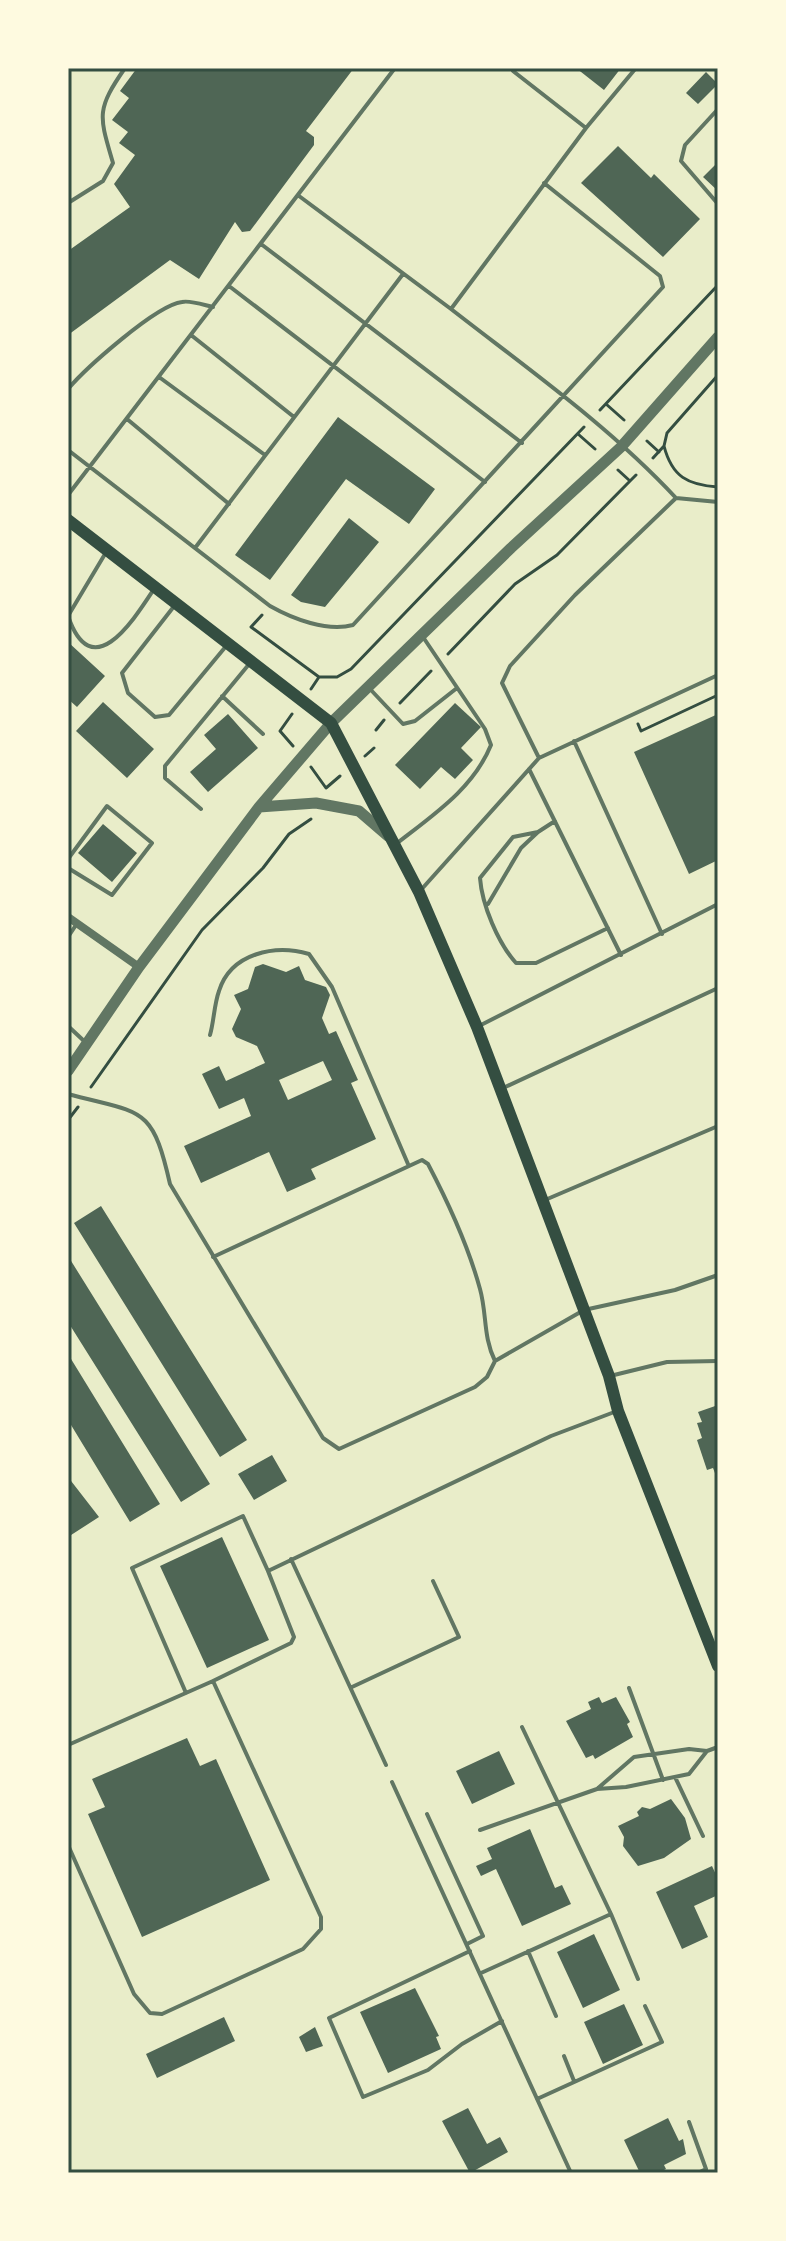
<svg xmlns="http://www.w3.org/2000/svg" width="786" height="2241" viewBox="0 0 786 2241" font-family="'Nunito Sans',sans-serif">
	<rect width="100%" height="100%" fill="#e9edc9"/>
	<path fill="#4f6655" fill-rule="evenodd" d="M137,68H354L306,131L314,137V145L250,231L242,232L235,222L199,279L170,260L68,335V251L130,207L114,184L135,155L119,143L128,132L112,120L129,98L120,91Z
		M576,68H621L604,90Z
		M706,72L718,84L698,104L686,93Z
		M618,146L651,178L654,174L700,219L663,257L581,183Z
		M718,162V191L703,177Z
		M338,417L435,489L409,524L346,479L270,580L235,555Z
		M349,518L379,542L325,607L301,602L291,595Z
		M68,642L105,676L77,707L68,699Z
		M103,702L154,749L127,778L76,731Z
		M455,703L481,727L461,748L473,760L455,779L441,767L420,789L395,765Z
		M228,714L258,748L208,792L190,772L216,749L204,735Z
		M718,714V860L689,874L634,752Z
		M103,824L137,853L112,882L78,853Z
		M263,964L286,972L299,966L305,980L326,987L330,995L322,1018L329,1034L336,1031L358,1080L351,1083L376,1139L311,1169L316,1179L287,1192L269,1152L201,1183L184,1146L251,1116L244,1098L219,1109L202,1074L219,1066L226,1081L265,1063L257,1046L236,1037L232,1029L241,1009L234,995L248,989L255,967ZM323,1061L332,1080L288,1100L279,1080Z
		M101,1206L247,1440L220,1457L74,1223Z
		M68,1256L210,1484L181,1502L68,1322Z
		M68,1354L160,1504L130,1522L68,1420Z
		M718,1405V1481L713,1468L707,1470L697,1440L702,1438L697,1423L702,1422L698,1412Z
		M272,1455L287,1481L254,1500L238,1474Z
		M68,1477L99,1517L68,1537Z
		M222,1537L269,1640L207,1668L160,1566Z
		M599,1697L602,1703L616,1697L630,1722L627,1724L633,1737L595,1759L593,1755L586,1758L566,1721L591,1709L588,1702Z
		M187,1738L200,1766L216,1759L270,1880L142,1937L88,1814L105,1807L92,1779Z
		M499,1751L515,1784L472,1804L456,1771Z
		M671,1799L685,1818L691,1839L664,1858L638,1866L623,1846L624,1837L618,1826L639,1816L637,1812L642,1807L650,1809Z
		M530,1829L555,1888L562,1885L571,1904L522,1926L496,1869L481,1876L476,1866L492,1859L487,1848Z
		M712,1866L718,1879V1895L694,1906L708,1937L682,1949L656,1892Z
		M594,1934L620,1990L583,2008L557,1952Z
		M415,1988L439,2036L436,2037L441,2049L388,2073L360,2012Z
		M624,2004L643,2045L603,2064L584,2022Z
		M224,2017L235,2041L157,2078L146,2054Z
		M315,2027L323,2046L306,2052L299,2037Z
		M468,2108L487,2144L500,2137L508,2152L470,2173L442,2121Z
		M668,2118L679,2141L683,2139L686,2154L664,2165L666,2169L658,2173H640L624,2140Z"/>
	<g fill="none" stroke-linecap="round" stroke-linejoin="round">
		<path stroke="#344e41" stroke-width="3" d="M606,404L624,420
			M600,410L718,285
			M578,434L595,449
			M647,441L659,452
			M664,446C672,477 688,485 718,487
			M653,458L664,446L667,433L718,375
			M618,470L630,481L636,475
			M262,615L251,627L319,677
			M448,654L515,584L557,555L630,481
			M311,689L319,677H337L351,669L584,427
			M400,703L431,671
			M292,714L280,731L293,746
			M638,724L641,731L718,695
			M376,730L384,720
			M365,756L374,748
			M311,767L326,788L340,776
			M91,1087L202,930L263,868L289,834L311,819
			M68,1120L78,1107"/>
		<path stroke="#617663" stroke-width="4" d="M515,68L513,71L586,128L451,309C528,369 609,426 676,498L718,502
			M718,109L685,145L681,161L718,204
			M586,128L636,68
			M299,196L451,309
			M68,203L103,181L113,163C99,115 96,110 125,68
			M261,244L522,443
			M229,286L485,482
			M191,335L294,417
			M159,377L265,455
			M68,389C85,369 156,305 182,302C190,300 204,305 213,307
			M127,419L229,504
			M68,450L270,606C293,619 327,632 353,625L663,287L660,276L544,183
			M68,495L395,68
			M195,548L403,274
			M105,554L68,616C92,686 133,621 154,589
			M175,605L122,673L128,693L155,717L169,715L227,645
			M370,689L403,724L415,721L457,688
			M222,696L263,734
			M68,718V719
			M574,741L662,934
			M539,758L718,675
			M529,769L621,955
			M201,809L165,778V766L250,663
			M555,821L538,832L513,837L480,878C482,905 498,943 516,963H536L608,928
			M396,844C433,815 473,789 491,745L485,729L423,637
			M68,859L107,806L152,843L112,895L68,868
			M420,891L539,758L502,683L510,666L575,595L676,498
			M488,904L521,848L538,832
			M68,937L76,925
			M68,1026L84,1041
			M479,1026L718,904
			M210,1035C214,1021 214,1005 219,991C231,953 275,944 309,954L332,987L408,1164
			M503,1088L718,988
			M68,1094C142,1114 152,1104 170,1184L323,1438L339,1449L475,1387L487,1377L495,1361L584,1310L675,1290L718,1275
			M545,1200L718,1126
			M213,1257L422,1160L428,1164C449,1204 468,1245 480,1289C487,1314 483,1337 495,1361
			M610,1376L667,1362L718,1361
			M291,1559L386,1765
			M213,1681L291,1643L294,1637L268,1571L551,1436L617,1411
			M352,1687L459,1637L433,1581
			M629,1688L663,1780
			M186,1693L132,1568L243,1516L268,1571
			M522,1727L611,1914L638,1979
			M68,1745L213,1681L321,1917V1929L303,1949L162,2014L150,2013L134,1994L68,1845
			M707,1751L718,1747
			M675,1777L703,1836
			M392,1782L571,2173
			M427,1814L483,1936L467,1944
			M480,1830L597,1789L634,1757L689,1749L707,1751L689,1774L626,1787L597,1789
			M470,1951L329,2018L363,2097L428,2070L462,2044L502,2021
			M528,1951L556,2016
			M481,1973L611,1914
			M564,2056L574,2081
			M537,2099L662,2042L645,2006
			M689,2122L706,2169L698,2173"/>
		<path stroke="#617663" stroke-width="8" d="M68,917L139,967"/>
		<path stroke="#617663" stroke-width="11" d="M259,807L316,803L359,811L388,836
			M68,1071L139,967L259,807L331,723L511,548L621,447L718,337"/>
		<path stroke="#344e41" stroke-width="12" d="M68,520L331,723L419,892L477,1027L609,1376L618,1411L718,1666"/>
	</g>
	<rect width="786" height="2241" fill="none" stroke="#fefae0" stroke-width="140"/>
	<rect x="70" y="70" width="646" height="2101" fill="none" stroke="#344e41" stroke-width="3"/>
</svg>
